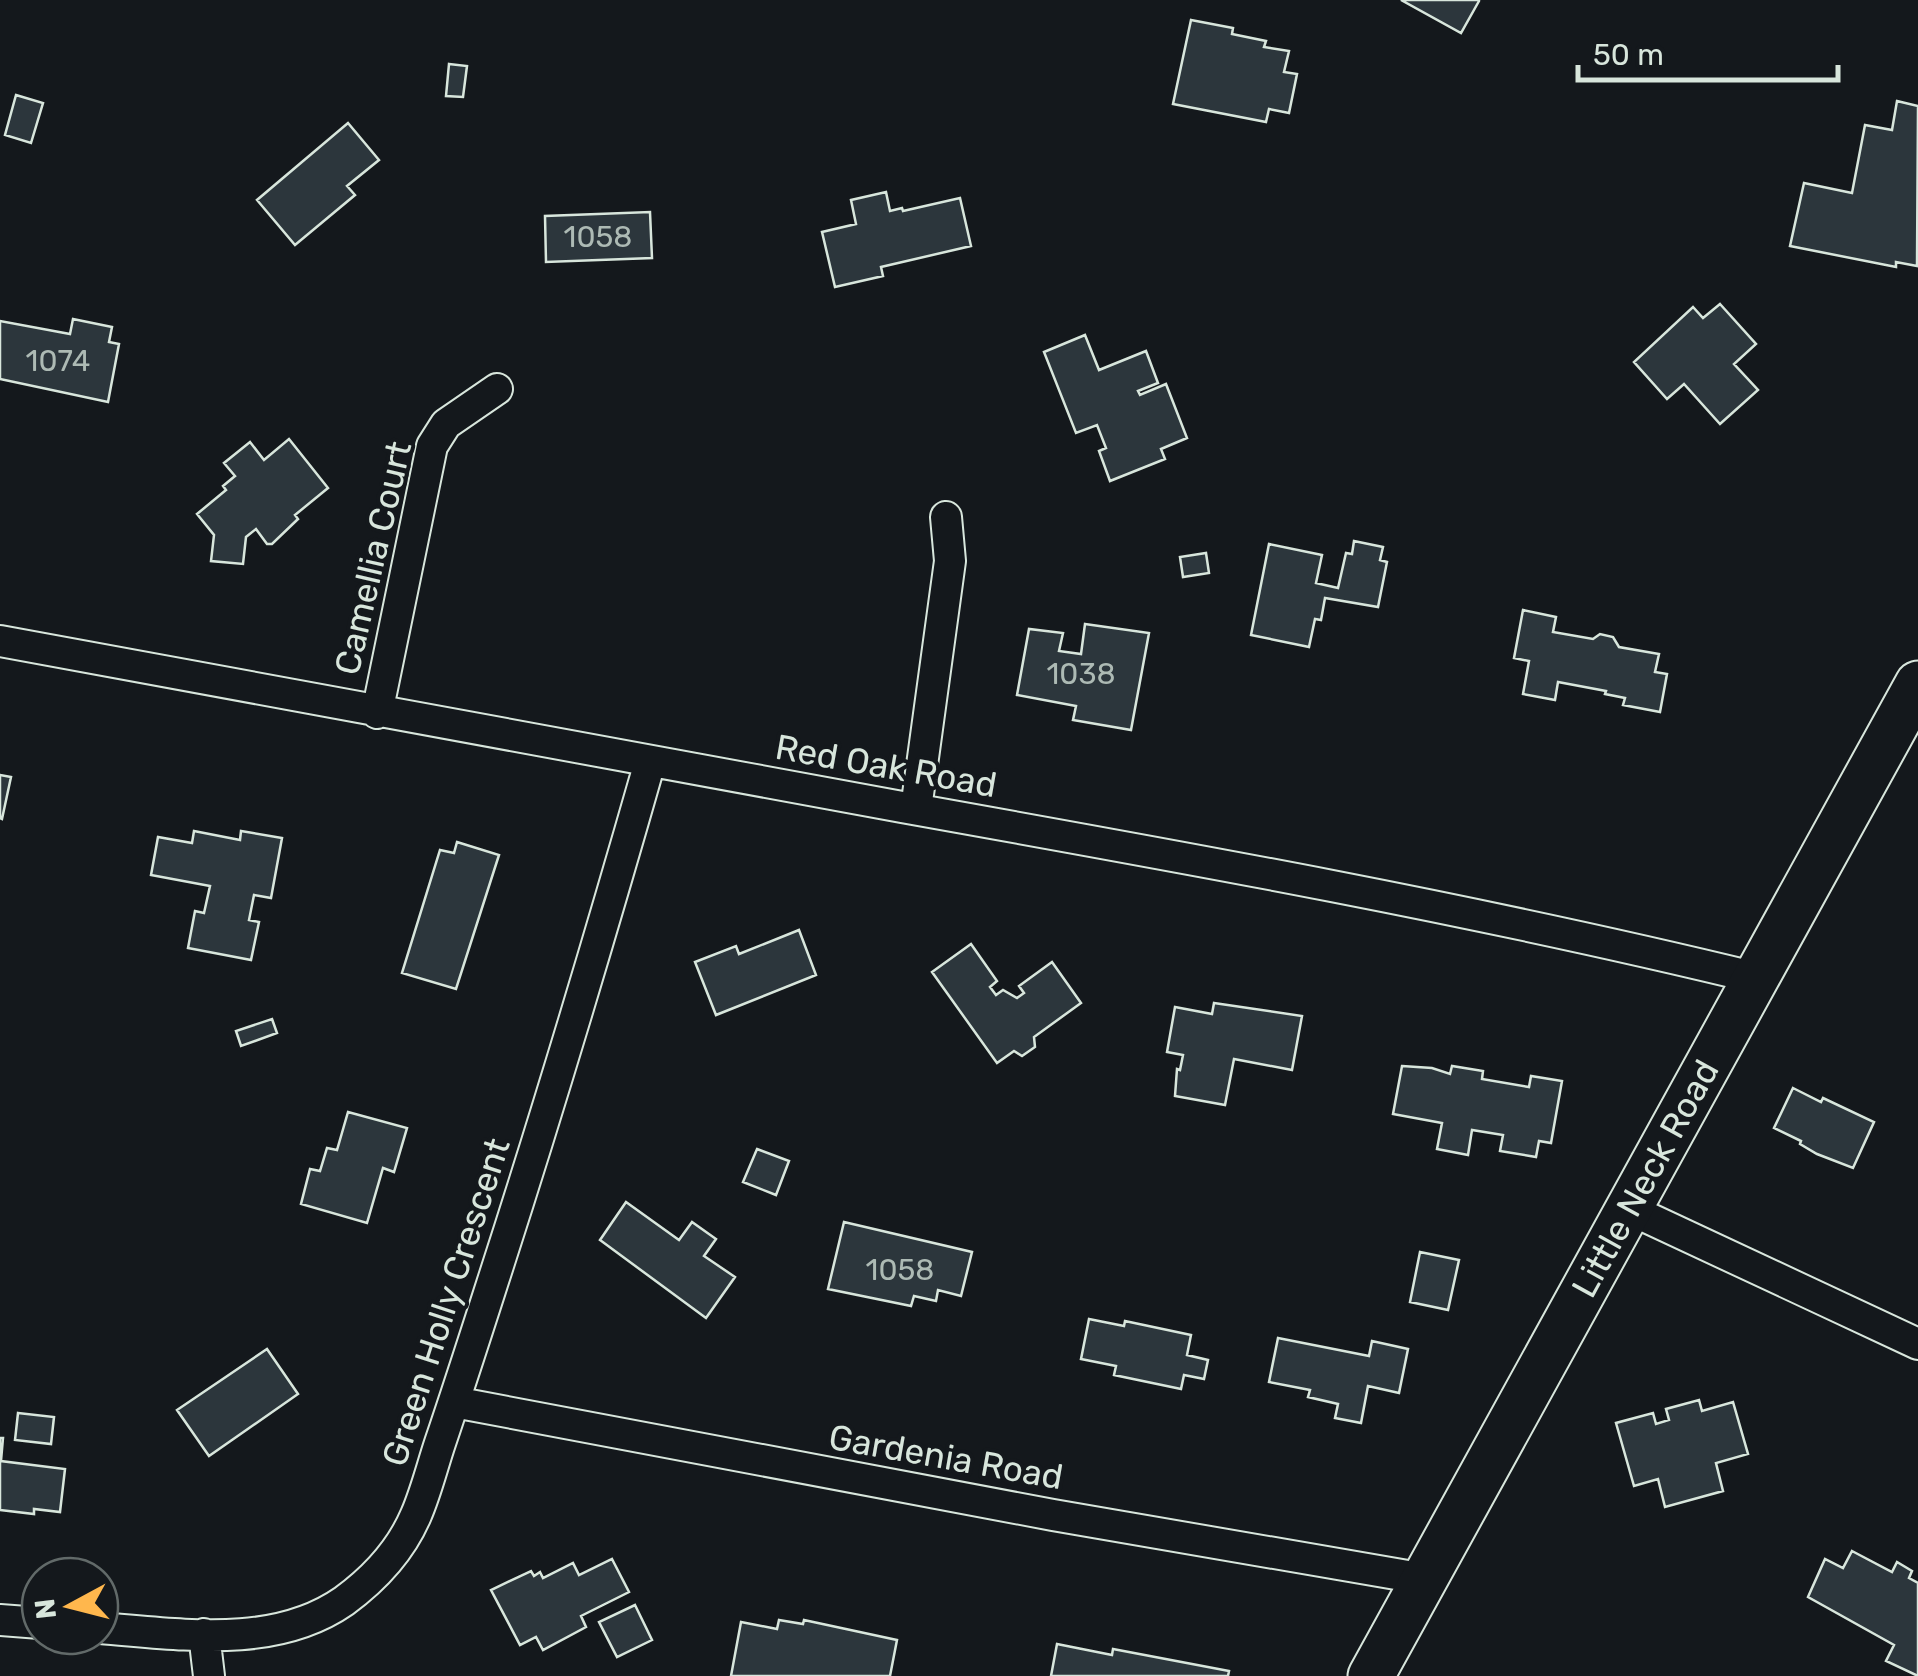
<svg xmlns="http://www.w3.org/2000/svg" width="1918" height="1676" viewBox="0 0 1918 1676" font-family="Rubik,sans-serif">
	<rect width="100%" height="100%" fill="#14181c"/>
	<path fill="#2c363c" stroke="#d8e6dc" stroke-width="2.5" d="M1401,0H1479V1L1461,33Z
		M1191,20L1233,28L1232,34L1266,41L1264,47L1289,51L1284,72L1297,74L1289,113L1269,109L1266,122L1173,104Z
		M449,64L467,66L463,97L446,96Z
		M16,95L43,103L31,143L5,135Z
		M1897,101L1918,106L1917,266L1896,262V267L1790,246L1804,183L1852,193L1865,125L1892,130Z
		M348,123L379,160L347,186L355,195L295,245L257,200Z
		M886,192L890,211L902,208L903,211L960,198L971,246L881,267L883,276L835,287L822,232L856,224L851,200Z
		M650,212L652,258L546,262L545,216Z
		M1720,304L1756,344L1734,364L1758,390L1720,424L1684,384L1667,399L1634,362L1693,307L1703,318Z
		M73,319L112,327L109,342L119,344L108,402L0,379V321L70,334Z
		M1085,335L1099,370L1146,351L1158,383L1138,391L1140,395L1166,384L1187,438L1161,449L1165,459L1110,481L1099,451L1106,448L1097,425L1076,433L1044,352Z
		M289,439L328,488L295,515L298,519L272,544H267L256,529L246,537L243,564L211,561L214,535L197,514L226,490L223,486L235,476L224,463L250,442L264,460Z
		M1354,541L1383,547L1380,560L1387,562L1378,607L1325,598L1321,620L1315,619L1309,647L1251,635L1269,544L1322,555L1316,583L1338,588L1346,553L1352,554Z
		M1206,553L1209,573L1183,577L1180,557Z
		M1523,610L1556,617L1553,632L1593,639L1600,634L1613,637L1619,647L1659,654L1655,672L1667,674L1660,712L1623,705L1625,698L1605,694L1606,691L1558,682L1555,700L1523,694L1529,661L1514,658Z
		M1085,624L1149,633L1131,730L1073,720L1076,706L1017,695L1029,629L1063,633L1059,651L1081,654Z
		M0,775L11,777L2,819L0,818Z
		M194,831L240,840L241,831L282,838L271,898L254,895L249,920L259,922L251,960L188,948L195,911L204,913L210,886L151,875L158,837L192,843Z
		M457,842L499,855L456,989L402,973L440,850L454,853Z
		M799,930L816,975L716,1015L695,962L736,946L739,954Z
		M971,944L997,981L990,987L996,995L1003,990L1017,998L1024,993L1019,986L1052,962L1081,1003L1034,1037L1035,1047L1022,1056L1014,1051L997,1063L932,972Z
		M1214,1003L1302,1016L1292,1070L1234,1059L1225,1105L1175,1096L1177,1069L1180,1070L1183,1055L1167,1052L1175,1007L1212,1014Z
		M272,1019L277,1033L241,1046L236,1031Z
		M1402,1066L1432,1068L1450,1074L1452,1066L1483,1071L1482,1079L1529,1087L1531,1076L1562,1081L1551,1143L1539,1141L1536,1157L1500,1151L1503,1135L1472,1130L1468,1155L1437,1149L1442,1123L1393,1114Z
		M1793,1088L1821,1102L1823,1098L1874,1122L1853,1168L1817,1154L1800,1144L1801,1141L1774,1128Z
		M348,1112L407,1128L394,1172L383,1168L367,1223L301,1204L310,1169L320,1171L327,1148L337,1150Z
		M757,1149L789,1161L776,1195L743,1182Z
		M626,1202L679,1240L692,1222L716,1239L704,1256L735,1277L706,1318L600,1240Z
		M844,1222L972,1252L961,1296L938,1290L936,1301L914,1296L911,1306L828,1289Z
		M1420,1252L1459,1260L1448,1310L1410,1302Z
		M1089,1319L1124,1326L1125,1321L1191,1335L1187,1355L1208,1360L1204,1379L1184,1375L1181,1389L1114,1375L1116,1366L1081,1359Z
		M1278,1338L1369,1356L1372,1341L1408,1349L1399,1393L1368,1386L1361,1423L1335,1418L1338,1404L1308,1397L1310,1390L1269,1382Z
		M267,1349L298,1394L209,1456L177,1410Z
		M1699,1400L1702,1411L1733,1402L1748,1454L1716,1463L1723,1491L1665,1507L1658,1479L1634,1486L1616,1423L1653,1413L1656,1424L1669,1420L1666,1409Z
		M18,1413L54,1417L51,1444L15,1440Z
		M0,1438H3L1,1461L65,1469L60,1512L34,1509V1514L0,1510Z
		M1852,1551L1892,1572L1897,1562L1912,1571L1909,1578L1918,1583V1676L1886,1661L1894,1645L1808,1597L1825,1559L1843,1568Z
		M612,1559L629,1592L581,1616L586,1627L543,1650L536,1637L520,1645L491,1590L531,1571L534,1576L540,1572L543,1578L573,1563L579,1575Z
		M635,1605L652,1640L617,1657L599,1622Z
		M779,1620L803,1624L804,1620L897,1640L890,1676H731L741,1622L777,1629Z
		M1057,1644L1112,1655L1113,1649L1229,1671L1228,1676H1051Z"/>
	<g fill="none" stroke-linecap="round" stroke-linejoin="round">
		<defs>
			<path id="street" d="M0,641C300,699 601,753 902,807C1188,858 1474,909 1757,978
				M377,713L432,446L446,424L497,389
				M916,809L950,561L946,517
				M1629,1209L1918,1344
				M454,1402L1053,1515L1425,1579
				M0,1620L40,1623
				M100,1628C179,1634 274,1650 344,1601C374,1579 401,1550 416,1515C426,1492 432,1467 440,1443C458,1390 475,1337 492,1284C548,1111 600,937 650,762
				M204,1634L209,1676"/>
			<g id="secondary">
				<path id="s1" d="M1371,1676L1918,684"/>
			</g>
		</defs>
		<use href="#street" stroke="#d8e6dc" stroke-width="34"/>
		<use href="#secondary" stroke="#d8e6dc" stroke-width="49"/>
		<use href="#street" stroke="#14181c" stroke-width="30"/>
		<use href="#secondary" stroke="#14181c" stroke-width="45"/>
	</g>
	<g text-anchor="middle" stroke-width="8" stroke-linejoin="round" paint-order="stroke">
		<g font-size="30" fill="#adbab4">
			<text x="598" y="247">1058</text>
			<text x="58" y="371">1074</text>
			<text x="1081" y="684">1038</text>
			<text x="900" y="1280">1058</text>
		</g>
		<g font-size="35" fill="#d8e6dc" stroke="#14181c">
			<text transform="translate(373 558) rotate(-77)" y="12">Camellia Court</text>
			<text transform="translate(886 766) rotate(10)" y="12">Red Oak Road</text>
			<text dy="12" stroke="none"><textPath href="#s1" startOffset="568">Little Neck Road</textPath></text>
			<text transform="translate(446 1302) rotate(-72)" y="12">Green Holly Crescent</text>
			<text transform="translate(946 1457) rotate(10)" y="12">Gardenia Road</text>
		</g>
	</g>
	<g transform="translate(70 1606) rotate(263)"><circle r="48" fill="#14181c" stroke="#626a69" stroke-width="2.5"/>
	<path d="M0-8L18 38L0 25L-18 38Z" fill="#ffb74d"/>
	<text y="-15" font-size="28" font-weight="bold" text-anchor="middle" fill="#d8e6dc">N</text>
	</g>
	<path d="M1578 65v15h260v-15" fill="none" stroke="#d8e6dc" stroke-width="5"/>
	<text x="1593" y="65" font-size="30" fill="#d8e6dc" stroke="#14181c" stroke-width="8" paint-order="stroke">50 m</text>
</svg>
